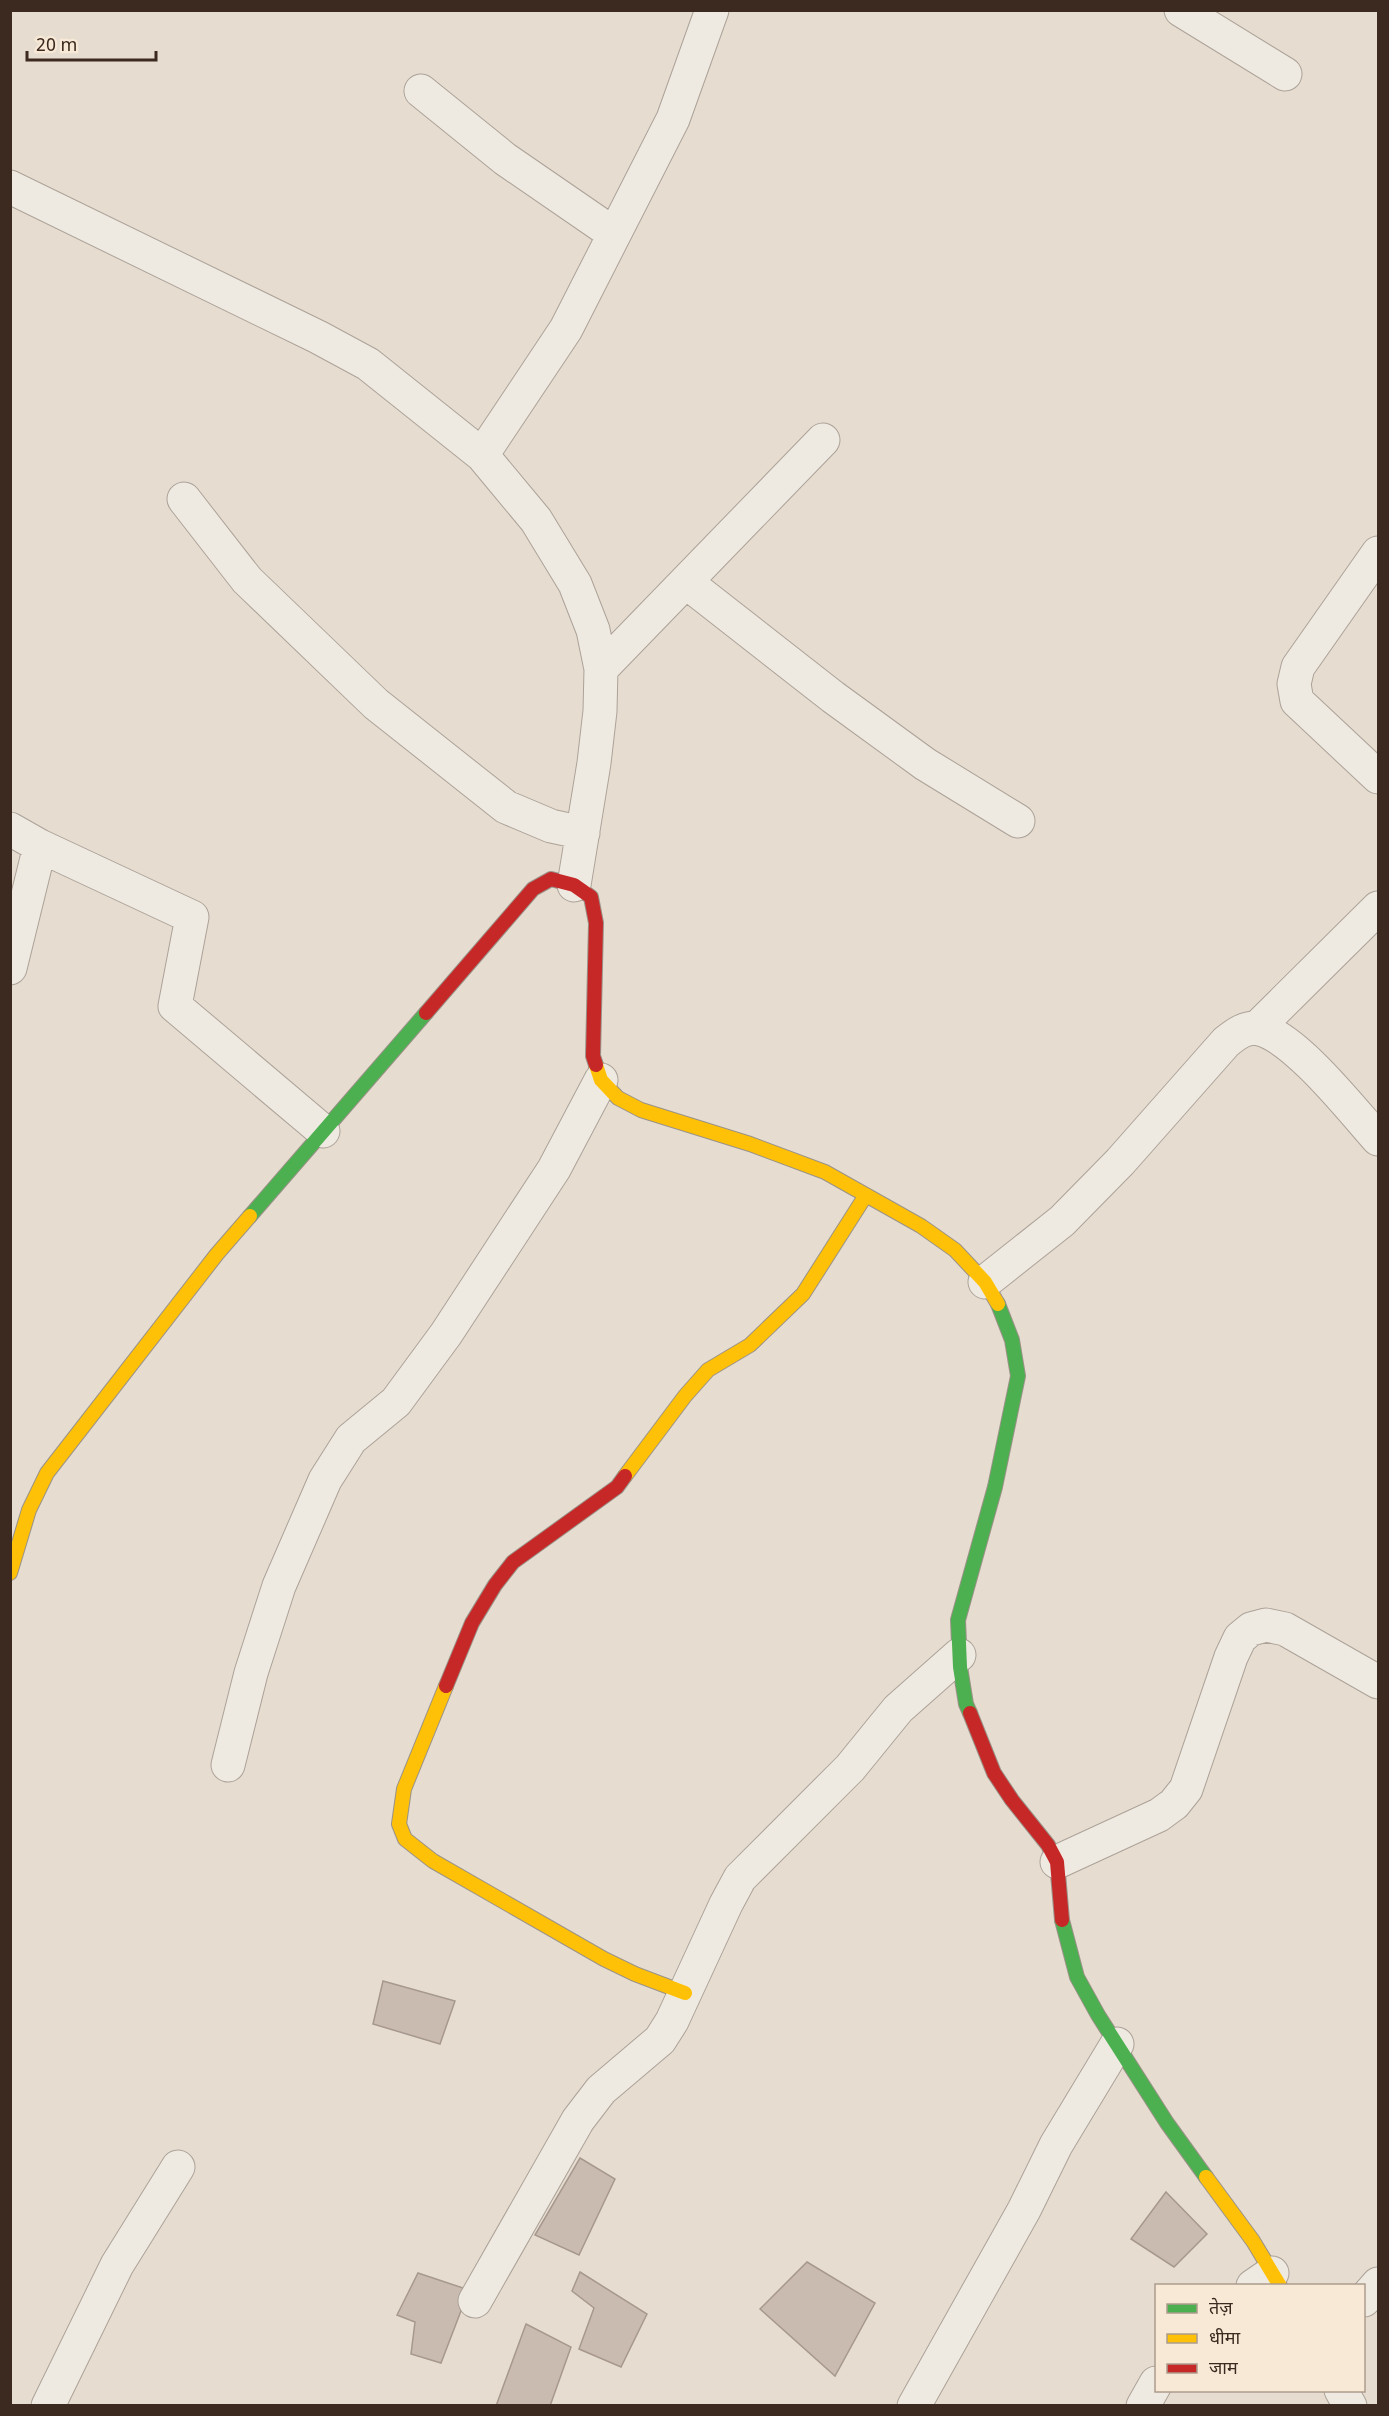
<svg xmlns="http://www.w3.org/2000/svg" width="1389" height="2416" viewBox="0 0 1389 2416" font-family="Georgia,'Noto Sans Devanagari',serif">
	<rect width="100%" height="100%" fill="#e6ddd0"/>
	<path fill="#cabbb0" stroke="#a7988f" stroke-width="1.5" d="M383,1981L455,2001L440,2044L373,2024Z
		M580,2158L615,2179L579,2255L535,2235Z
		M1166,2192L1207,2234L1174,2267L1131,2239Z
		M807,2262L875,2303L835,2376L760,2309Z
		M580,2272L647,2314L621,2367L579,2349L594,2308L572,2291Z
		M418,2273L469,2290L441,2363L411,2354L415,2322L397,2315Z
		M526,2324L571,2347L550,2406H496Z"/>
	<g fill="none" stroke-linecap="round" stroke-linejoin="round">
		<defs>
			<path id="street" d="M1181,10L1285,74
				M421,91L505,159L614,234
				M10,187L318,337L368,364L482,455L536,520L575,584L593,630L601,669L600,711L594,763L574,885
				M482,455L566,329L673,119L712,10
				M184,499L247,580L376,704L506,807L551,826L583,833
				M1378,553L1298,667L1294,684L1297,701L1378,777
				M686,582L833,697L925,764L1018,821
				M601,669L823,440
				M10,829L40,846L192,917L175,1006L323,1131
				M10,968L40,846
				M1257,1028L1378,908
				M985,1282L1062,1221L1120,1162L1226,1042C1236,1034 1246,1026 1259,1029C1295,1037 1352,1110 1378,1139
				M228,1765L251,1673L279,1586L325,1480L351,1439L396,1402L446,1334L554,1169L601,1080
				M1057,1862L1159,1815L1174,1804L1186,1789L1231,1657L1240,1638L1251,1629L1266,1625L1285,1629L1378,1682
				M1253,2286L1272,2273
				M1364,2300L1378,2284
				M475,2301L578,2120L601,2090L660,2040L672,2021L726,1904L740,1878L850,1768L898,1709L959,1655
				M1341,2390L1350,2406
				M48,2406L117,2265L178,2167
				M914,2406L1024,2210L1056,2145L1117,2044
				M1143,2406L1156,2383"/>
			<path id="fast" d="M250,1216L426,1013
				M970,1713L966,1704L960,1667L958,1620L995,1487L1018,1376L1012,1340L998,1304
				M1062,1920L1077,1977L1098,2015L1167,2123L1206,2177"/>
			<path id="slow" d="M596,1065L601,1080L618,1098L641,1110L750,1144L825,1172L921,1226L955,1250L985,1282L998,1304
				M625,1476L685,1396L708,1370L750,1345L803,1294L866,1195
				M10,1573L29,1510L47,1473L217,1254L250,1216
				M446,1686L404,1789L399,1824L405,1839L433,1861L604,1959L635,1974L685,1993
				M1206,2177L1253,2241L1280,2286"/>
			<path id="jam" d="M426,1013L533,889L551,879L574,885L591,897L596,923L593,1056L596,1065
				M446,1686L472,1623L495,1585L513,1562L617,1487L625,1476
				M970,1713L994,1773L1012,1800L1048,1845L1057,1862L1062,1920"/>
		</defs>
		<use href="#street" stroke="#aca298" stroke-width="35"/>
		<use href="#fast" stroke="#9b9288" stroke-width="16"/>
		<use href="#slow" stroke="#9b9288" stroke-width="16"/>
		<use href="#jam" stroke="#9b9288" stroke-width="16"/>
		<use href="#street" stroke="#eee9e1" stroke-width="33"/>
		<use href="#fast" stroke="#4caf50" stroke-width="14"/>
		<use href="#slow" stroke="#ffc107" stroke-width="14"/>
		<use href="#jam" stroke="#c62828" stroke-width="14"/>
	</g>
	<rect width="1389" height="2416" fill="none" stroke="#3c291f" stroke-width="24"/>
	<rect x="1155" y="2284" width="210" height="108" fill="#f7e9d6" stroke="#ac9c8d" stroke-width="1.5"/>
	<rect x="1167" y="2304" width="30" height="9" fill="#4caf50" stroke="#ac9c8d" stroke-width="1.5"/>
	<text x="1209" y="2314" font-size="18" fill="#3c291f">तेज़</text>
	<rect x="1167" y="2334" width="30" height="9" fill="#ffc107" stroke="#ac9c8d" stroke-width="1.5"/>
	<text x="1209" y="2344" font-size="18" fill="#3c291f">धीमा</text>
	<rect x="1167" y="2364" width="30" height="9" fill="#c62828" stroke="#ac9c8d" stroke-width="1.5"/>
	<text x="1209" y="2374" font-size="18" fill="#3c291f">जाम</text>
	<path d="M27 51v9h129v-9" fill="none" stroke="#3c291f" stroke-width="3"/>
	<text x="36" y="51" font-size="18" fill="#3c291f" stroke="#f7e9d6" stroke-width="4.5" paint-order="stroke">20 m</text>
</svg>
